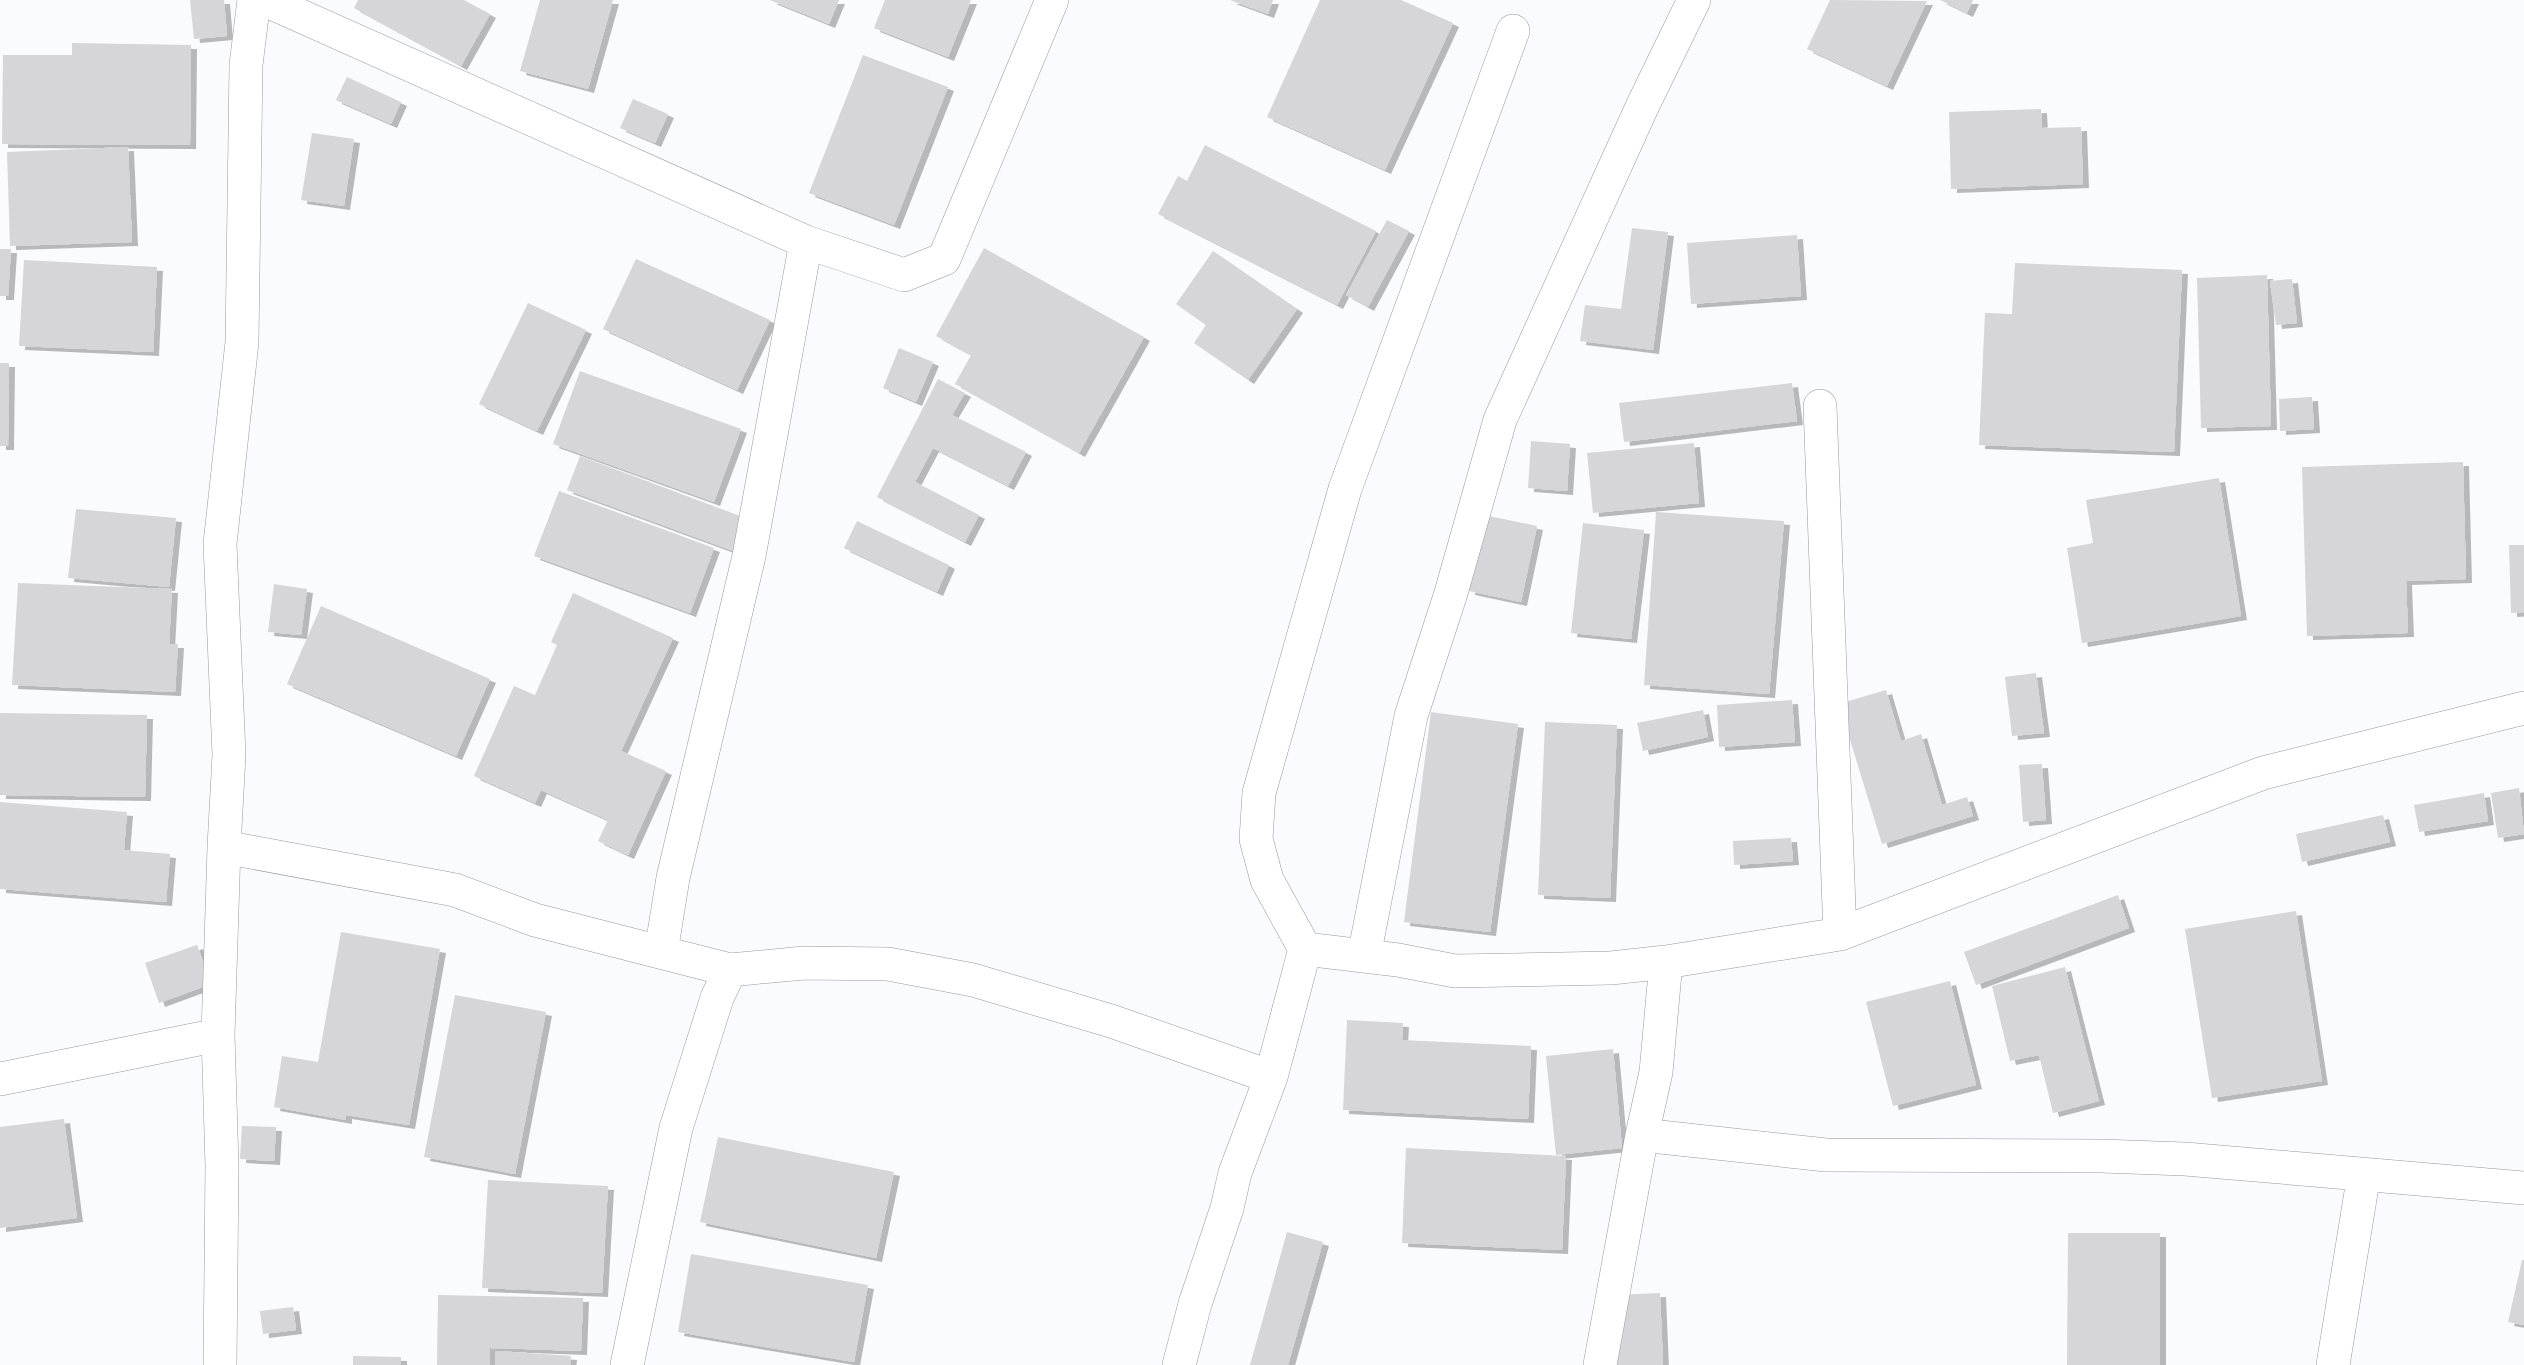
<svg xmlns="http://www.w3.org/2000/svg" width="2524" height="1365" viewBox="0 0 2524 1365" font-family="Montserrat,sans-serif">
	<defs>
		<filter id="shadow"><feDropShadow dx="6" dy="4" stdDeviation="0" flood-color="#0004"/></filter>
	</defs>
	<rect width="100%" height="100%" fill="#f9fbfe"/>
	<path fill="#d6d5d9" filter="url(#shadow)" d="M190,0H224L227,36L194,39Z
		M358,0H464L490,14L461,66L354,8Z
		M540,0H613L588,89L520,71Z
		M770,0H839L829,24Z
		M885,0H971L948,57L874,28Z
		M1230,0H1273L1268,14Z
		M1320,0H1401L1453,23L1385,170L1267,117Z
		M1830,0L1927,1L1887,86L1807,49Z
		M1940,0H1973L1967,13Z
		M72,43L191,45L190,145L2,144L3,55H72Z
		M863,55L948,87L894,225L809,193Z
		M347,77L401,102L391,124L336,100Z
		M633,99L668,114L655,143L620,128Z
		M2041,109L2042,128L2081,127L2083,184L1951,189L1949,112Z
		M312,133L354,139L344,206L301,200Z
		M1205,145L1376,231L1337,305L1158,214L1178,176L1187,181Z
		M128,147L132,242L10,246L7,152Z
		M1387,220L1409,231L1368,307L1346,295Z
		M1632,228L1668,232L1653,350L1580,341L1585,305L1621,309Z
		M1797,235L1801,296L1691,304L1687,243Z
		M984,248L1144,337L1079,453L955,384L971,355L936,336Z
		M0,249H11L8,296H0Z
		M1213,251L1297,309L1248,380L1194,343L1206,325L1176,304Z
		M636,259L770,320L737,390L603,329Z
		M24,260L157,267L153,352L19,346Z
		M2015,263L2182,270L2174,452L1979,445L1985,313L2012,314Z
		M2267,275L2271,426L2201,428L2197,278Z
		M2292,279L2297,323L2276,325L2270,281Z
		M528,303L586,330L537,431L479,404Z
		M899,348L933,362L916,402L883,388Z
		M0,363H9L8,446H0Z
		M580,371L741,429L714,502L553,444Z
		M938,379L965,393L952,415L1026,452L1008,486L933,448L915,482L979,515L965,542L877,497Z
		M1792,383L1797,421L1624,442L1619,403Z
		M2312,397L2314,429L2280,431L2279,399Z
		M1531,441L1570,444L1567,491L1528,488Z
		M1694,443L1699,503L1593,513L1587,453Z
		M580,456L748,519L736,552L567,490Z
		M2463,462L2466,579L2406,581L2408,633L2307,636L2302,467Z
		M2219,478L2241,616L2082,643L2067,548L2093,543L2086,500Z
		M559,491L714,548L690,613L534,556Z
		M76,509L176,518L169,587L68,578Z
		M1656,512L1784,521L1769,694L1644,685Z
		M1484,515L1537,526L1521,602L1469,591Z
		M857,521L949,565L937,592L844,548Z
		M1583,523L1644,530L1631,639L1571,633Z
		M2509,545H2524V612L2511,613Z
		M18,583L172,589L169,644H178L175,692L12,685Z
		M274,584L307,589L301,635L268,632Z
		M573,593L673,638L621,751L666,771L628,855L598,841L608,820L541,790L535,803L474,776L514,686L535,695L557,645L551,642Z
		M321,606L490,679L456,756L287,684Z
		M2036,673L2044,733L2012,736L2005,677Z
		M1886,690L1901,741L1921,734L1942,805L1967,797L1973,816L1882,844L1839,704Z
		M1792,700L1795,742L1719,747L1717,705Z
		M1703,710L1708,737L1643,751L1637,723Z
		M1431,712L1518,724L1490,932L1404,922Z
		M0,713L147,715L145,797L0,795Z
		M1545,722L1617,725L1610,898L1538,895Z
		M2042,764L2046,820L2023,822L2019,765Z
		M2519,788L2524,834L2498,838L2491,793Z
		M2484,793L2488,821L2419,832L2414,805Z
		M0,802L127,812L124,850L170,854L166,902L0,889Z
		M2383,815L2390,842L2302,862L2296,834Z
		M1791,838L1793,861L1734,865L1733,841Z
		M2118,895L2129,928L1976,985L1964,952Z
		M2296,911L2322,1081L2212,1098L2185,929Z
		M341,932L440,949L409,1125L346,1115V1120L274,1107L282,1056L318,1062Z
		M197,945L211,984L159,1003L145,963Z
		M2065,967L2099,1101L2053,1113L2039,1055L2010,1061L1992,986Z
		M1950,981L1976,1085L1893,1106L1866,1002Z
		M455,995L546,1012L515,1174L424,1157Z
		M1347,1020L1403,1023L1402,1040L1531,1046L1528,1119L1343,1110Z
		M1613,1049L1622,1148L1556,1155L1546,1056Z
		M64,1119L77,1218L0,1228V1127Z
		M242,1126L276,1127L274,1161L240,1159Z
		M718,1137L894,1172L876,1258L700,1222Z
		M1406,1148L1566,1156L1562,1250L1402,1243Z
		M488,1180L608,1186L602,1293L482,1288Z
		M1287,1232L1323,1242L1288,1365H1250Z
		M2068,1233H2160V1365H2067Z
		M691,1254L868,1285L854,1362L678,1332Z
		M2522,1260H2524V1325L2508,1322Z
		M1660,1293L1663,1365H1616L1613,1295Z
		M438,1295L583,1298L581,1351L490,1348V1365H437Z
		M293,1307L296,1330L263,1334L260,1311Z
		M496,1351L571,1356L570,1365H495Z
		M353,1356L401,1357V1365H353Z"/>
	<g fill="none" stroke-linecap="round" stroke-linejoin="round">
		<defs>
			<path id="minor" d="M265,0L806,242L904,275L944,259L1052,0
				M1820,406L1840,934
				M224,847L455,890L535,920L730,970L804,963L888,964L973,980L1111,1021L1271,1077
				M1305,949L1398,960L1455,971L1611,968L1666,962L1840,934L2263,773L2524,708
				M661,952L673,878L749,556L806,242
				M1364,956L1411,716L1451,593L1500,420L1642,107L1694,0
				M1666,962L1656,1072L1642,1135L1826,1155L2101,1156L2185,1159L2524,1188
				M0,1079L218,1035
				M220,1365L222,1166L218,1035L224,847L229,755L220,544L242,342L246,65L254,0
				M627,1365L676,1128L717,998L730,970
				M1179,1365L1195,1304L1227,1208L1235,1173L1271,1077L1305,949L1267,880L1256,839L1259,793L1345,489L1513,31
				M1600,1365L1642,1135
				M2333,1365L2364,1174"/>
		</defs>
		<use href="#minor" stroke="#97999d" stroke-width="34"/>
		<use href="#minor" stroke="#fff" stroke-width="33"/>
	</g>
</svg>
